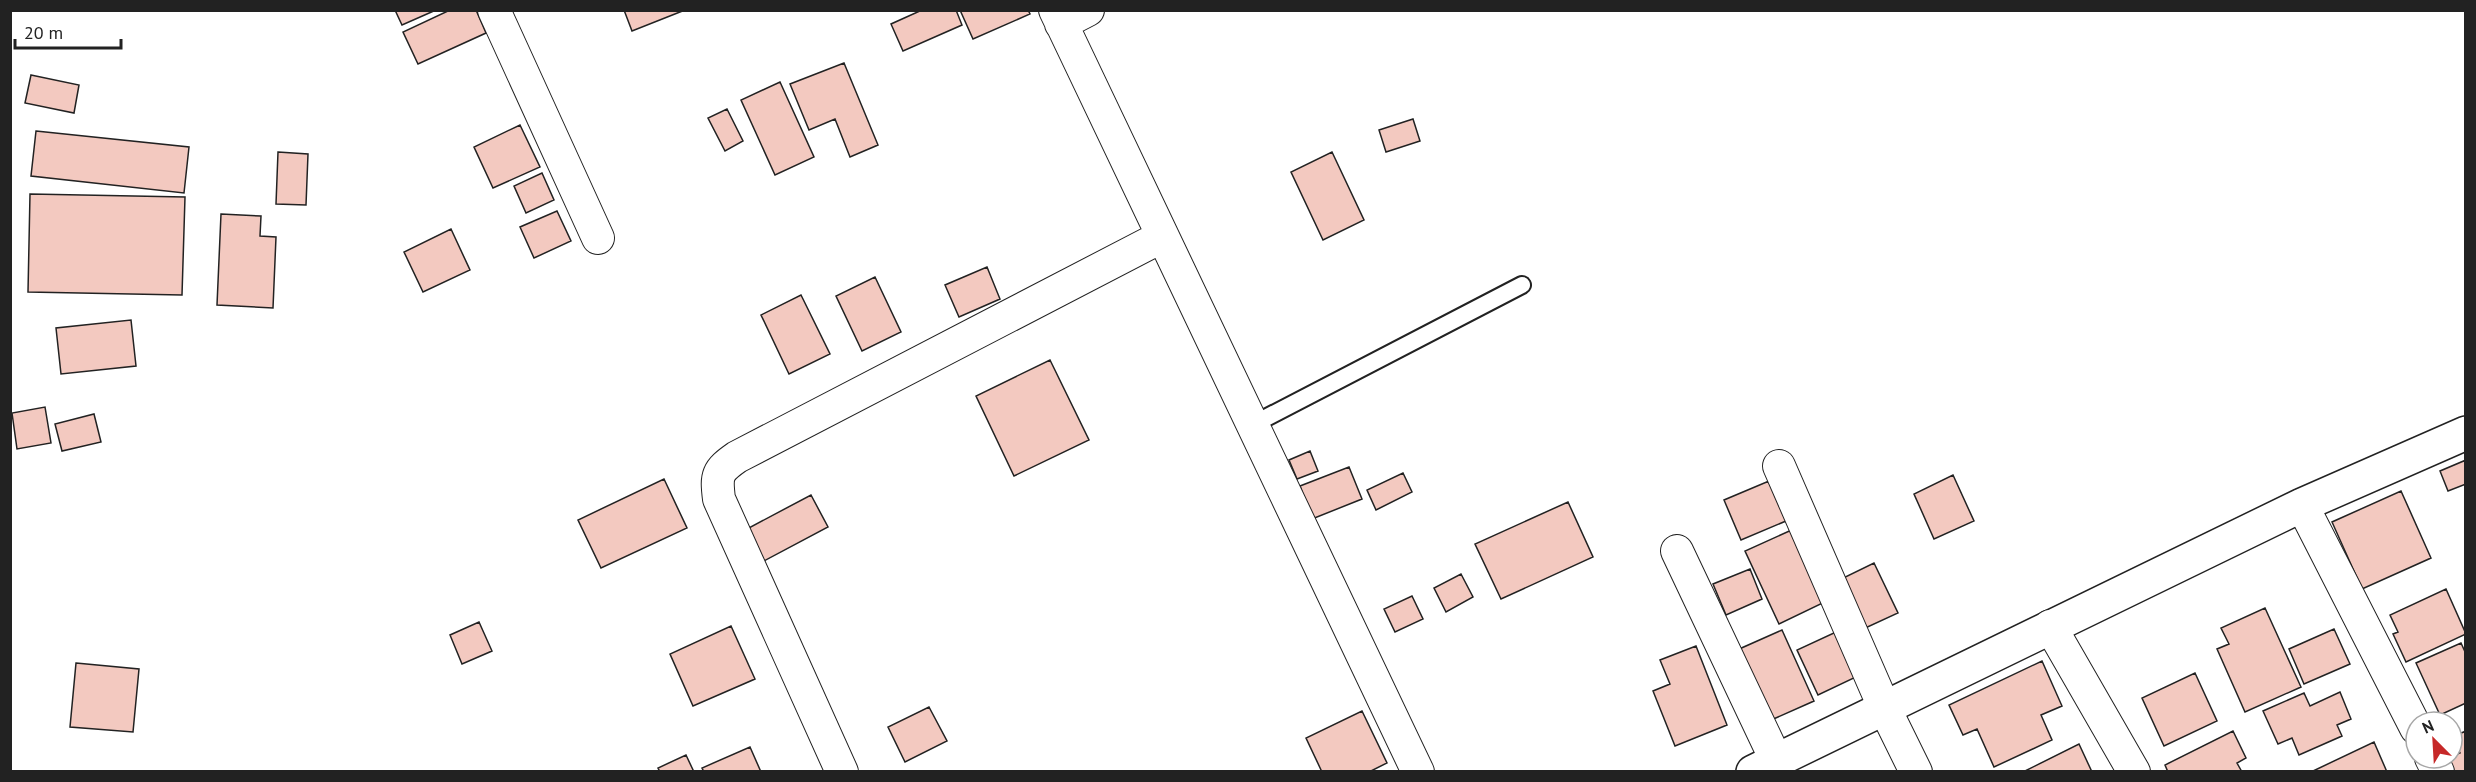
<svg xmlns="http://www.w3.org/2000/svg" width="2476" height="782" viewBox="0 0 2476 782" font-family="'PT Sans',sans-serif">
	<rect width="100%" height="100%" fill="#fff"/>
	<path fill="#f3c9c0" stroke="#222" stroke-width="1.5" d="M395,10H436L402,25Z
		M450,10H476L486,33L418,64L403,32Z
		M624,10H685L632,31Z
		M922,10H956L962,25L903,51L891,24Z
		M960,10H1028L1030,14L973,39Z
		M844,63L878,145L850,157L835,119L809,130L790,84Z
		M31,75L79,85L74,113L25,103Z
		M780,82L814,157L775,175L741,100Z
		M727,109L743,141L725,151L708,118Z
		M1413,119L1420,141L1386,152L1379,130Z
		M520,125L540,167L493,188L474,147Z
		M36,131L189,147L184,193L31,176Z
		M278,152L308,154L306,205L276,204Z
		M1332,152L1364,220L1323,240L1291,172Z
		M542,173L554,200L526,213L514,186Z
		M30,194L185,197L182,295L28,292Z
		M557,211L571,241L534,258L520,227Z
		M221,214L261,216L260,236L276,237L273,308L217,305Z
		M451,229L470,270L423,292L404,252Z
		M987,267L1000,299L959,317L945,285Z
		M875,277L901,332L862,351L836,296Z
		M801,295L830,354L789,374L761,315Z
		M131,320L136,366L61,374L56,328Z
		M1050,360L1089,440L1014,476L976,396Z
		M45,407L51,443L17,449L12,413Z
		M94,414L101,442L62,451L55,424Z
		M1310,451L1318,471L1297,479L1289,460Z
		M2466,460V484L2448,491L2440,471Z
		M1349,467L1362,499L1312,519L1300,486Z
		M1403,473L1412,492L1376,510L1367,490Z
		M1953,475L1974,521L1934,539L1914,494Z
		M664,479L687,528L601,568L578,520Z
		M1769,481L1786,521L1741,540L1724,500Z
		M2401,491L2431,558L2362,589L2332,522Z
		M811,495L828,527L762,562L745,530Z
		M1568,502L1593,557L1501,599L1475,544Z
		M1796,528L1829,600L1779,624L1745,551Z
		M1874,563L1898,613L1861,630L1837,581Z
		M1750,569L1762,599L1726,615L1713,584Z
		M1461,574L1473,597L1446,612L1434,588Z
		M2446,589L2466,634L2406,662L2393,634L2398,632L2390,615Z
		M1412,596L1423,619L1395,632L1384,609Z
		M2265,608L2301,687L2245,712L2217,649L2229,644L2221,628Z
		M479,622L492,651L462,664L450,635Z
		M731,626L755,679L693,706L670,654Z
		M2334,629L2350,664L2304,684L2289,649Z
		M1782,630L1814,701L1769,721L1737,650Z
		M1836,632L1856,677L1818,695L1797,650Z
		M2461,643L2466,654V703L2440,715L2416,663Z
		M1696,646L1727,725L1675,746L1653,691L1670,684L1660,660Z
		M2042,661L2062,706L2041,715L2052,740L1994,767L1977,729L1963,735L1949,705Z
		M76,663L139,669L133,732L70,727Z
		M2195,673L2217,721L2164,746L2142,698Z
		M2340,692L2351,719L2337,725L2342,736L2299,755L2292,738L2278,744L2263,711L2304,693L2310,706Z
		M929,707L947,741L905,762L888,727Z
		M1362,711L1387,763L1369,772H1322L1306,738Z
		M2233,731L2246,758L2237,763L2242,772H2168L2165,765Z
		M2466,731V772H2447L2442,761L2460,753L2452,737Z
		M2374,742L2387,772H2313V771Z
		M2079,744L2092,772H2023Z
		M750,747L761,772H704L702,768Z
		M686,755L694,772H660L658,768Z"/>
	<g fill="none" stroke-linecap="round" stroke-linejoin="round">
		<defs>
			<path id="service" d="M1252,425L1522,285"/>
			<path id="minor" d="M494,10L598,238
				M1055,10L1418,772
				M1061,24L1088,10
				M1779,466L1884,707L1916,772
				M2302,505L2416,728
				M1677,551L1776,760
				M2050,626L2134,772
				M2431,758L2438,772
				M842,772L719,499C716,475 717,471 737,457L1161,237"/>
			<path id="tertiary" d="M1753,772L2302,505L2466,433"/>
		</defs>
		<use href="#service" stroke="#222" stroke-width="20"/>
		<use href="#minor" stroke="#222" stroke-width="34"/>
		<use href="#tertiary" stroke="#222" stroke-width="36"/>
		<use href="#service" stroke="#fff" stroke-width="16"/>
		<use href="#minor" stroke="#fff" stroke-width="32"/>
		<use href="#tertiary" stroke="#fff" stroke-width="33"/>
	</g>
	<rect width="2476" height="782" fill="none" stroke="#222222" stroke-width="24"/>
	<g transform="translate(2434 740) rotate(336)"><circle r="28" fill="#ffffff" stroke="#a7a7a7" stroke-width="1.5"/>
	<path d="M0-4.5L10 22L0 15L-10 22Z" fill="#c62828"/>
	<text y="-9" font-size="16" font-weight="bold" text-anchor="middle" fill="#222222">N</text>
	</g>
	<path d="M15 39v9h106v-9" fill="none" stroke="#222222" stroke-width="3"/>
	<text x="24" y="39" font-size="18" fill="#222222" stroke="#ffffff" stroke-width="4.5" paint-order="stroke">20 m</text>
</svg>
